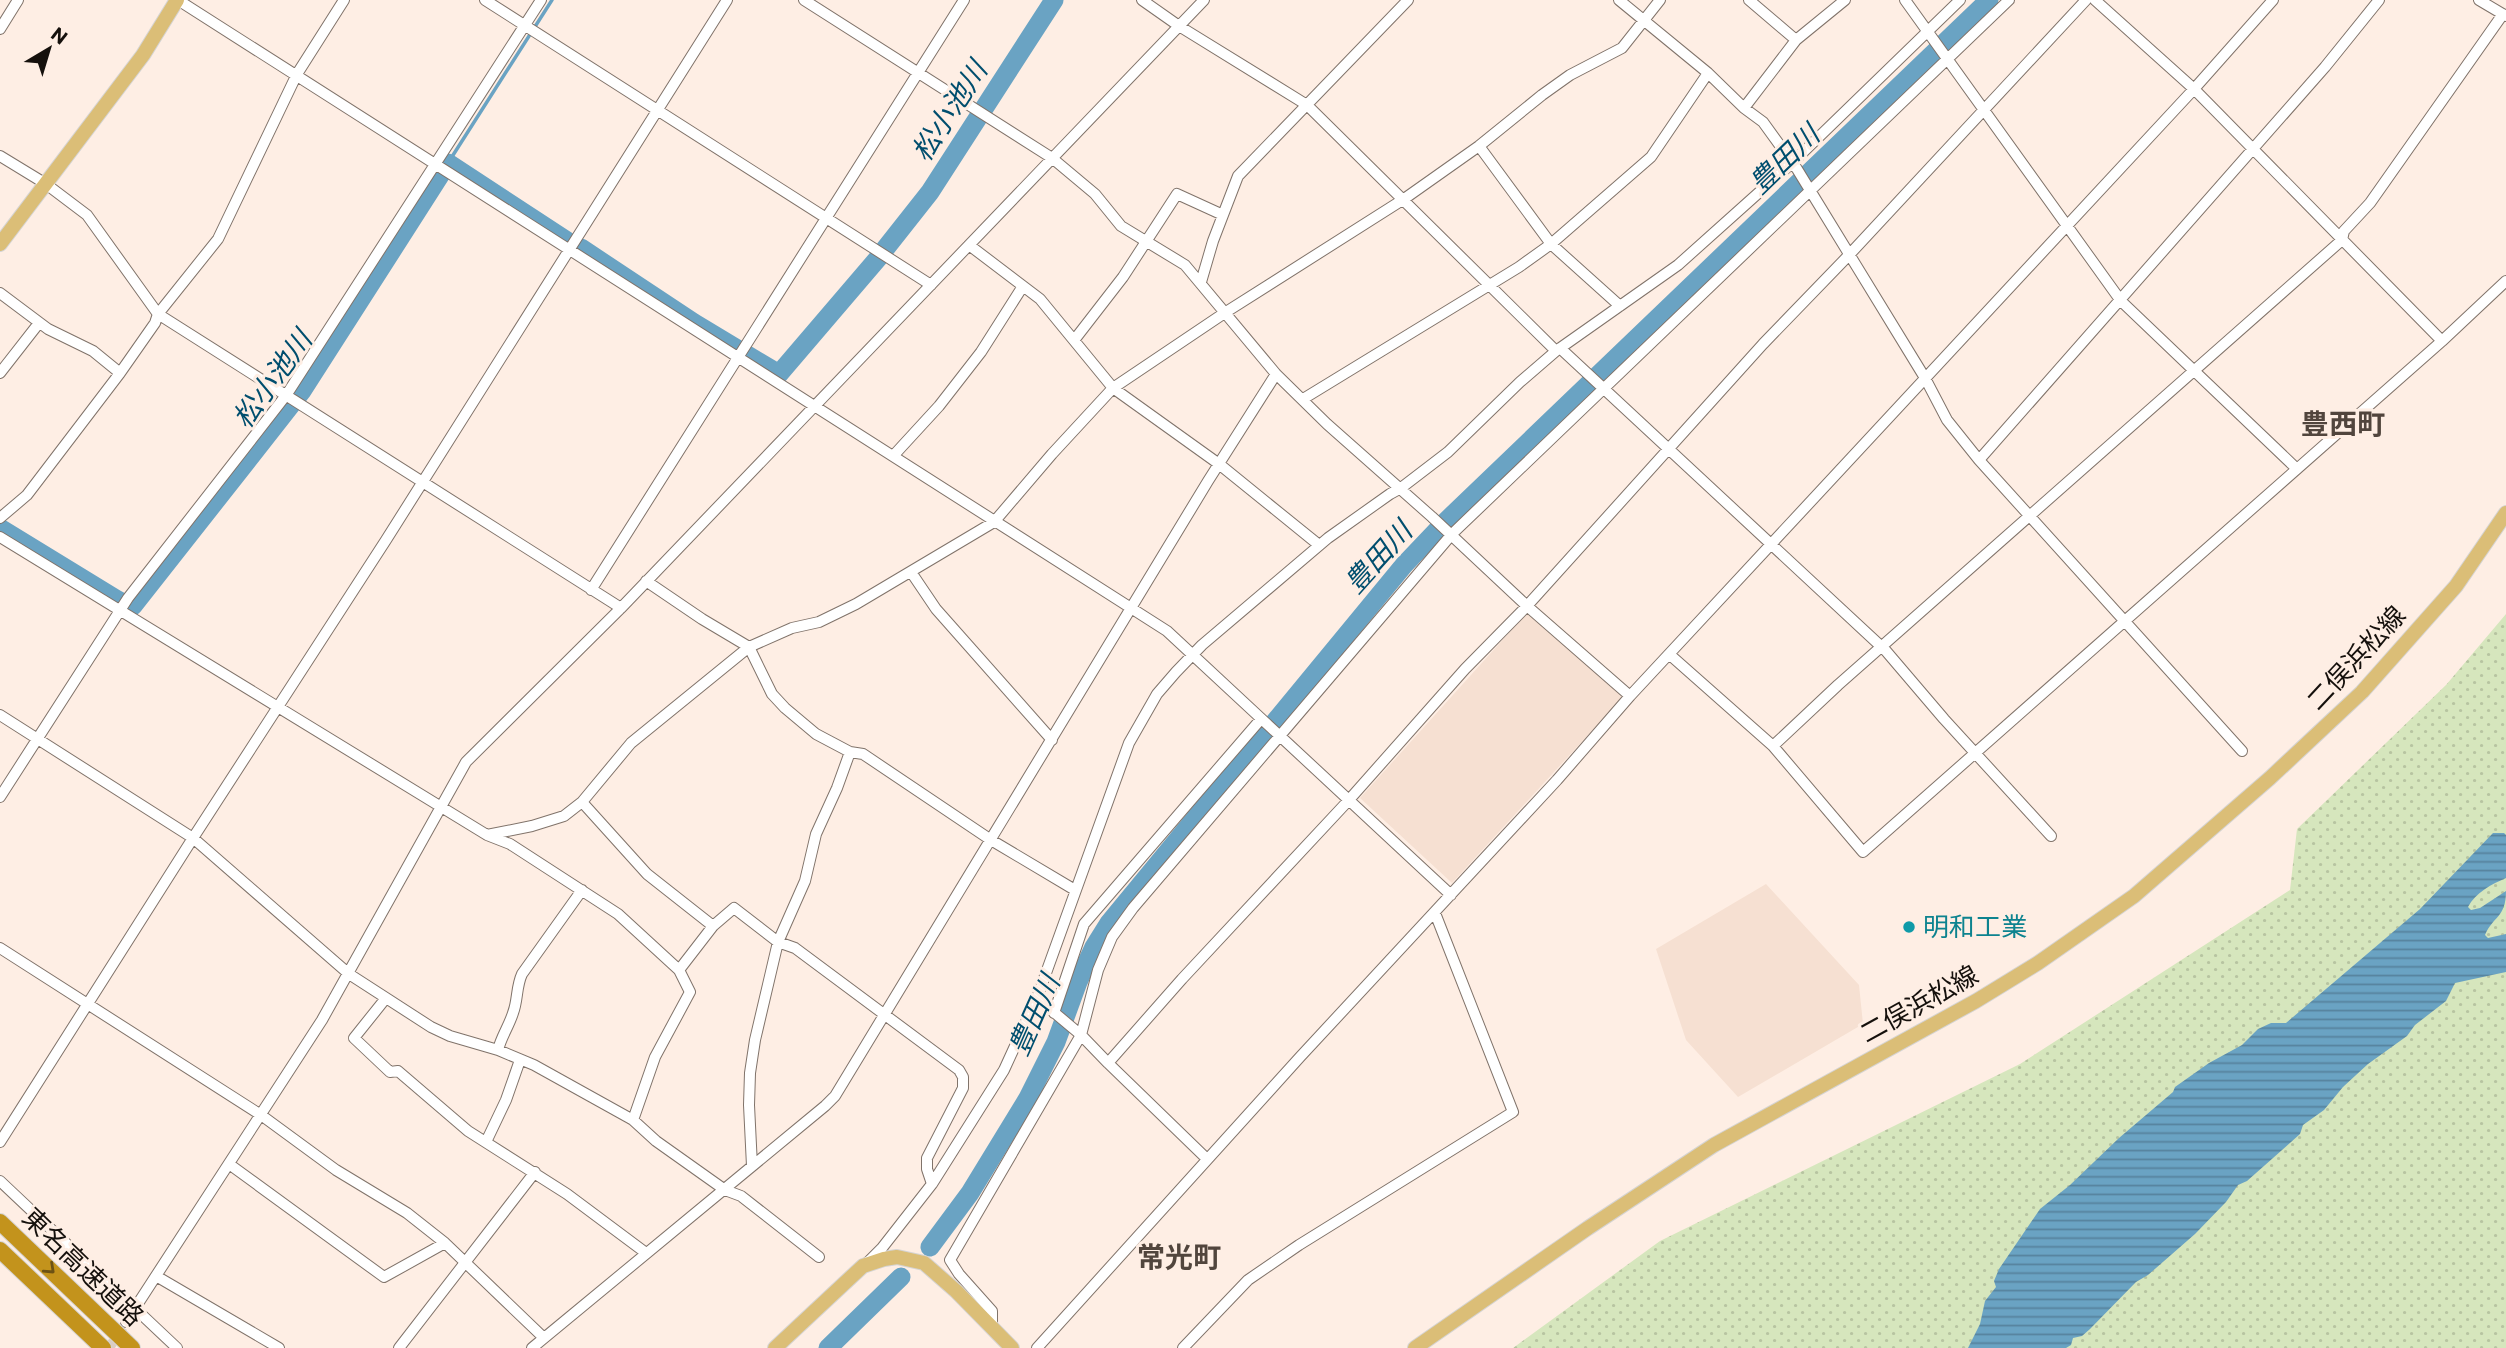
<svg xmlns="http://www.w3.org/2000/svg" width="2506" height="1348" viewBox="0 0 2506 1348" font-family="Commissioner,'Noto Sans JP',sans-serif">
	<defs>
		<pattern id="grass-dots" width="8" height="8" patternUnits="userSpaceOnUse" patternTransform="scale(1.75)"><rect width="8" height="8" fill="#d6e6bd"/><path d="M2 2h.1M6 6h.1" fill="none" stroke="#b7c4a1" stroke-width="1.8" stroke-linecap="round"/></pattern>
		<pattern id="water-rules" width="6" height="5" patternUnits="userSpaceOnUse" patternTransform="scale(1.75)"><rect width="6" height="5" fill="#6aa3c3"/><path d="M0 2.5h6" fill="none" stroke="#56839d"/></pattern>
	</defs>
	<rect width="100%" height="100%" fill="#feeee4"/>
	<path fill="#f6e0d2" d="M1527,613L1623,697L1452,883L1360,798Z
		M1766,884L1859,985L1863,1024L1738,1097L1686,1040L1656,949Z"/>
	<path fill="url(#grass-dots)" d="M2506,614V1348H1513L1660,1241L2020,1064L2290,890L2297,829L2446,685Z"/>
	<path fill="url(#water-rules)" d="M2493,833H2504L2506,835V878C2492,884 2475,893 2468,907L2471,910L2480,908L2506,891C2506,918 2493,916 2485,935L2488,938L2506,934V972L2455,983L2446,1001L2415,1025L2407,1036L2368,1064L2343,1087L2324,1110L2303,1125L2300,1134L2247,1181L2238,1185L2226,1202L2195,1234L2148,1275L2136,1282L2090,1329L2082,1336L2073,1338L2071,1345L2066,1348H1968L1980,1324L1985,1301L1996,1287L1994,1281L1999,1269L2040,1209L2070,1185L2119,1138L2173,1092L2175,1087L2209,1063L2242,1045L2258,1029L2271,1023H2286L2420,909Z"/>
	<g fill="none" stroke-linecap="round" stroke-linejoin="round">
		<path stroke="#6aa3c3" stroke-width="3.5" d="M448,163L552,0"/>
		<path stroke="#6aa3c3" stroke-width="19" d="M581,248L694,323L779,374L879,257
			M885,249L930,192L1054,0
			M0,528L116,599L129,606H133L302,391L448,163L567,241
			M930,1247L970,1193L1028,1098L1056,1042L1078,982L1094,947L1109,923L1404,565L1443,524L1989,0
			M828,1348L901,1277"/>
		<path stroke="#dbcdc4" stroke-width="10" stroke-dasharray="10 5" stroke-linecap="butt" d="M109,1348L126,1322"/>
		<defs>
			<path id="minor" d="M178,0L1167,631L1451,895
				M485,0L931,285
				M804,0L1052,158L1095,194L1121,226L1185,265L1276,374L1327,424L1432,517L1527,606L1630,696
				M1142,0L1179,26L1307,105L1556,351
				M1619,0L1708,73L1744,108L1763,122L1797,169L1925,378L1947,420L1979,460L2242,751
				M1749,0L1796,40
				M1905,0L2121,301L2297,469
				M2095,0L2194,89L2442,341
				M2479,0L2506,16
				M0,29L18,0
				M1744,108L1796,40L1845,0
				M1479,146L1551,244L1620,306
				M0,156L46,184L87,215L158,314L621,608
				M969,245L1040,299L1113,388L1219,464L1319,545
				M1201,282L1213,241L1238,176L1408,0
				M0,293L48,329L93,351L120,373
				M1075,339L1123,277L1177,194L1223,215
				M1560,348L1886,651L1944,719L2051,836
				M0,373L39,323
				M1303,399L1519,267L1551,244L1651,157L1708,73
				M894,455L939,406L981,352L1023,286
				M1979,460L2325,67L2379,0
				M0,518L27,495L120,373L155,323L158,314L218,239L297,74L344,0
				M0,537L487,835L532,826L564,816L582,802L631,743L749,647L792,628L819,622L856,604L994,522L1052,454L1113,388L1226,312L1404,199L1479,146L1542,95L1570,75L1622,48L1660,0
				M911,572L936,609L1052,740
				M646,581L702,619L749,647L772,694L785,708L816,734L850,752L837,788L816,834L805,881L778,942L734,908L713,926L679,970
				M591,590L964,0
				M1669,654L1773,746L1863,852L2442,341L2506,281
				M0,715L193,838L349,974L431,1027L450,1036L498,1050L534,1065L633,1120L656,1141L725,1190L741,1196L819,1257
				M1773,746L1838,685L2342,240L2344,231L2370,203L2503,14
				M850,752L863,754L991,840L1075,890
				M0,797L128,598L287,394L541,0
				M582,802L647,874L713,926
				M487,835L510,844L618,914L679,970L690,992L655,1057L633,1120
				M0,948L261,1115L336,1170L407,1213L445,1243L544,1338
				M386,998L354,1038L390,1072L398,1071L468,1131L567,1194L646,1253
				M1037,998L1081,1035L1108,1063
				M1054,1013L1084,924L1261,719
				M498,1050C501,1037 509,1026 513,1013C518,1000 516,987 522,974L582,890
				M0,1142L193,838L386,540L727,0
				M486,1142L506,1100L520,1060
				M1207,1159L1108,1063L1182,979L1348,801L1465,669L1527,606L1763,344L1849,255L2086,0
				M229,1164L384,1277L445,1243
				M752,1166L749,1105L750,1073L755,1040L778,942L795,948L959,1070L963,1077V1088L927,1158V1169L932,1184
				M0,1181L177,1348
				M867,1263L882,1248L932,1184L1004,1070L1037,998L1129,743L1157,694L1176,672L1202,645L1328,538L1390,494L1401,488L1448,452L1520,382L1556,351L1678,265L1793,162L1960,0
				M156,1276L279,1348
				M126,1322L322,1020L466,762L621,608L1204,0
				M992,1326V1311L959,1274L950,1260L1081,1035L1098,970L1112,937L1133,908L1452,534L2009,0
				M399,1348L535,1172
				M532,1348L825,1106L835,1096L1208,481L1276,374
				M1037,1348L1300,1057L1557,780L1630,696L2194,89L2273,0
				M1183,1348L1248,1280L1299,1245L1513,1112L1435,913"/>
			<path id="major" d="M0,244L143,55L177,0
				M775,1348L863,1266L884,1259L897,1257L924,1263L956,1291L1012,1348
				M1415,1348L1588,1228L1714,1145L1976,1001L2038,963L2134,896L2270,778L2362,692L2456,586L2506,513"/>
			<path id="highway" d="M0,1222L132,1348
				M0,1250L103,1348"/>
		</defs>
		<use href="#minor" stroke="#80736a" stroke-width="12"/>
		<use href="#major" stroke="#d5d4d3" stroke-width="16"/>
		<use href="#highway" stroke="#d5d4d3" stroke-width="18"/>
		<use href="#minor" stroke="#fff" stroke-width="10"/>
		<use href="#major" stroke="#dbbe77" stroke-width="14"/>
		<use href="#highway" stroke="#c3931c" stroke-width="16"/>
	</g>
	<defs><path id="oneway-chevron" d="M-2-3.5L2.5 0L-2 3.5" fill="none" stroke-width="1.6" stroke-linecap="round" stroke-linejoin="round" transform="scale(1.75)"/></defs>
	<use stroke="#6c5214" href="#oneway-chevron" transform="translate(50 1269) rotate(43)"/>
	<circle fill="#0f9aa8" stroke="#feeee4" stroke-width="2.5" cx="1909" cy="927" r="7"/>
	<g text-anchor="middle" stroke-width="6" stroke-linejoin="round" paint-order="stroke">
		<g font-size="26" fill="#15100c" stroke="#feeee4">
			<text transform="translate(2356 658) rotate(-47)" y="9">二俣浜松線</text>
			<text transform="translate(1919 1004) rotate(-29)" y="9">二俣浜松線</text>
			<text transform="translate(83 1267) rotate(44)" y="9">東名高速道路</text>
		</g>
		<g font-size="26" fill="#0d838f" stroke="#feeee4" text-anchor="start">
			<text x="1923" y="936">明和工業</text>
		</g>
		<g font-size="28" font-style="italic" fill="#004e6e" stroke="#feeee4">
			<text transform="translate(949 111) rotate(-57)" y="10">松小池川</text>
			<text transform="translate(1784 159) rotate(-44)" y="10">豊田川</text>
			<text transform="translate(272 379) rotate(-54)" y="10">松小池川</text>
			<text transform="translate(1378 557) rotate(-48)" y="10">豊田川</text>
			<text transform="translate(1034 1015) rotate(-66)" y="10">豊田川</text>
		</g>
		<g font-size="28" font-weight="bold" fill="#51453d" stroke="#feeee4">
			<text x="2343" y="434">豊西町</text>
			<text x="1179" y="1267">常光町</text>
		</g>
	</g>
	<g transform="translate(49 49) rotate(38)" stroke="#feeee4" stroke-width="5" paint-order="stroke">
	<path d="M0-5L12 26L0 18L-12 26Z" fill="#15100c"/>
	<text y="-10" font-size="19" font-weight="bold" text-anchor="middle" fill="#15100c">N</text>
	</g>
</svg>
